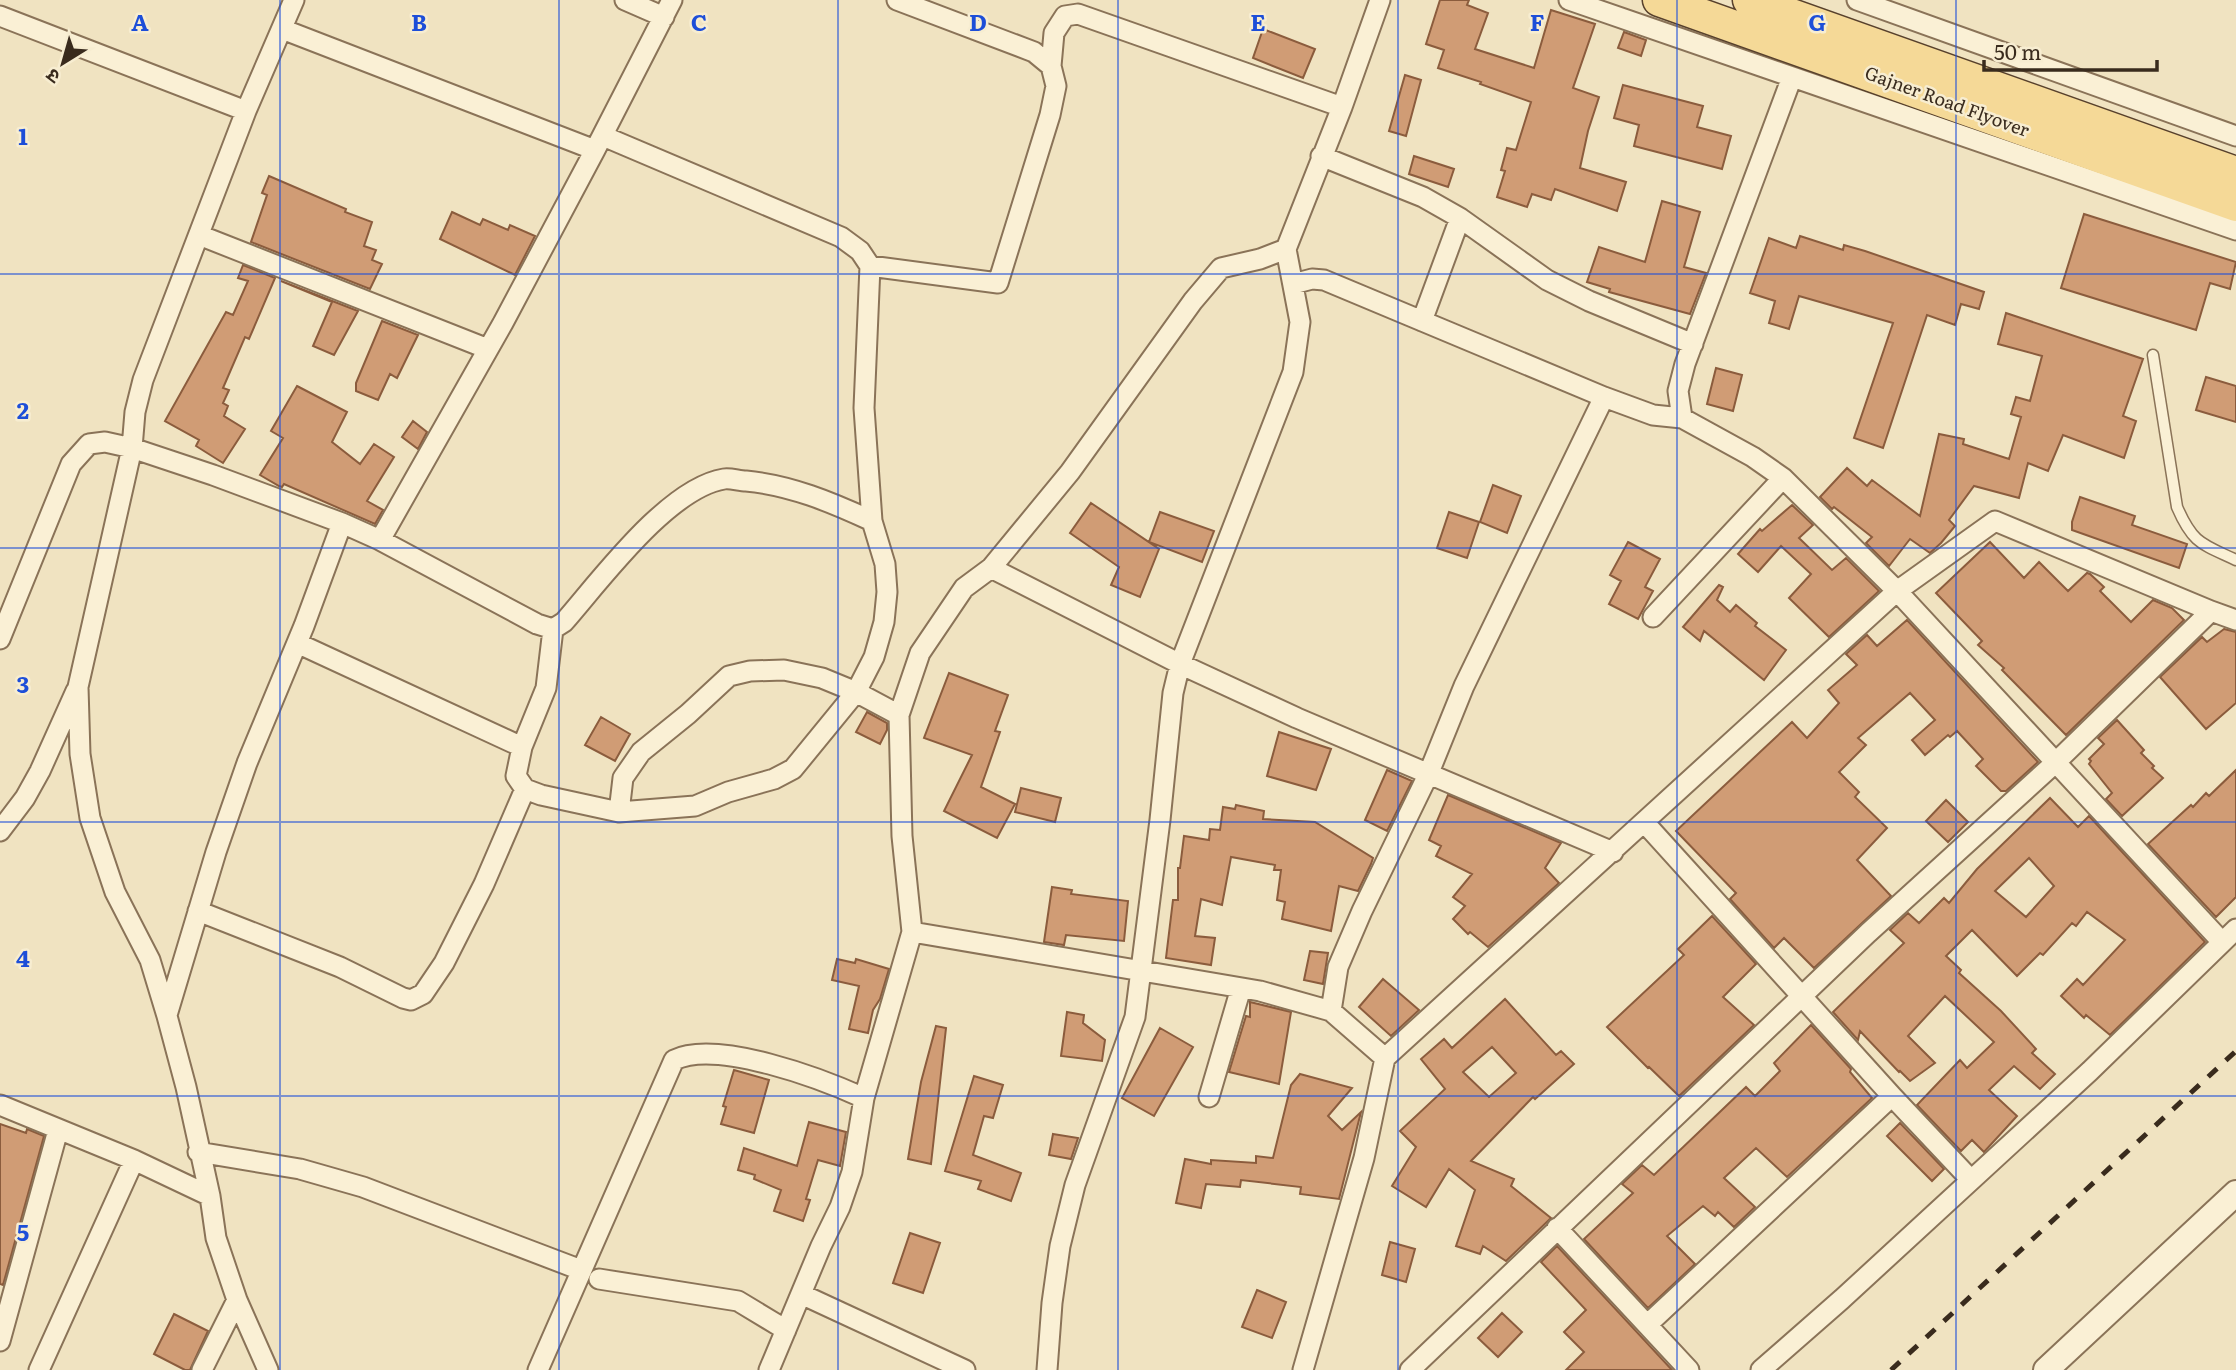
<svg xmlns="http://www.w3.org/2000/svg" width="2236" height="1370" viewBox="0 0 2236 1370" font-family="Literata,'Noto Sans Devanagari',serif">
	<rect width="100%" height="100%" fill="#f0e3c1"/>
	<path fill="#d09c75" stroke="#8b5c3d" stroke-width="2" fill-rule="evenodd" d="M1440,0H1469L1467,5L1488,13L1475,49L1534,68L1551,10L1595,24L1573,88L1599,97L1588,131L1580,168L1626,182L1617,211L1555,189L1551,200L1532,194L1527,207L1497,197L1505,171L1501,170L1507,148L1516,150L1531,102L1480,84L1481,82L1438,68L1444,50L1426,44Z
		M1263,29L1315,49L1303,78L1253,58Z
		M1624,32L1646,40L1641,56L1618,48Z
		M1405,75L1421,80L1406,136L1389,131Z
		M1623,85L1703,106L1697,127L1731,136L1722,169L1634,146L1639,125L1614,118Z
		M1414,156L1454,169L1448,187L1409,174Z
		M269,176L346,209L345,212L372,222L364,246L376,250L372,260L382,264L370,289L251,242L267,195L262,193Z
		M1662,201L1700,212L1684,267L1706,273L1690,314L1609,292L1610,289L1587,282L1599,247L1645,262Z
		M452,212L480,225L483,219L508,230L510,225L535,236L515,275L440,239Z
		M2084,214L2236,262L2230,289L2210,283L2196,330L2061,288Z
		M1800,236L1843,250L1844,245L1865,251L1984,292L1979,309L1961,304L1955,325L1927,315L1883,448L1854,438L1893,323L1799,296L1789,329L1769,323L1775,301L1750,293L1769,238L1796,248Z
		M243,265L275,278L249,339L245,337L223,388L229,390L223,403L228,406L224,416L245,429L223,463L196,446L199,440L165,421L226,312L233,315L248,281L238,278Z
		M281,281L358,311L334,355L313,346L332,302Z
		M2006,313L2143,359L2123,416L2136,421L2124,458L2063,435L2048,471L2028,463L2019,498L1974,486L1949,520L1955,526L1941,543L1930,553L1910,539L1889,566L1866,543L1872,537L1834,507L1832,509L1820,497L1847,468L1867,486L1872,480L1920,516L1939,434L1964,439L1963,444L2009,459L2021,417L2011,414L2016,397L2030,401L2042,356L1998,344Z
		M382,321L418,335L397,378L390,374L378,400L356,391V383Z
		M1716,368L1742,375L1733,411L1707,404Z
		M2206,377L2236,386V422L2196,410Z
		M297,386L347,412L332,442L360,464L374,444L394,457L367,501L383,510L375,524L284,484L282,487L279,486L260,475L283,438L271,431Z
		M413,421L427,432L418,449L402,437Z
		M1493,485L1521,496L1507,533L1480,522Z
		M2080,497L2135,516L2132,525L2187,544L2179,568L2072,530V522Z
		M1091,503L1159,549L1140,597L1111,585L1119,567L1070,533Z
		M1792,505L1813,525L1799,538L1832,570L1846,558L1879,591L1829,637L1789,598L1811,574L1781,546L1758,572L1738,554L1760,529L1762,531Z
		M1160,512L1214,531L1202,562L1149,542Z
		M1449,512L1479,522L1467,558L1437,548Z
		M1628,542L1660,559L1645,587L1653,591L1638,619L1609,604L1621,581L1610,575Z
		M1990,542L2024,578L2039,562L2068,591L2087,573L2090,574L2104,587L2100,591L2131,622L2153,600L2172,608L2184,620L2066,735L2002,670L2004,668L1978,645L1982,641L1936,593Z
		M1719,585L1723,587L1717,600L1730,612L1736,605L1757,623L1755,626L1786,650L1764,680L1704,631L1700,641L1683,627Z
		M1907,620L2038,762L2006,791H2001L1976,766L1983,759L1957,731L1950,737L1948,735L1925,755L1912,740L1935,720L1910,693L1858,738L1866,745L1839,772L1859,792L1855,797L1887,828L1857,860L1891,896L1814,968L1784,938L1774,948L1730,899L1736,893L1676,831L1792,722L1807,738L1839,703L1828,690L1857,665L1846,654L1867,635L1877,646Z
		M2224,629L2236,632V703L2206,729L2160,677L2202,637L2207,642Z
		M949,673L1008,695L995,731L1000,732L981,787L1015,804L997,838L944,811L972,755L924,738Z
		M867,712L887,723V730L880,744L856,732Z
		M601,717L630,734L615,761L585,745Z
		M2117,720L2144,750L2141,753L2154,766L2152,768L2163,778L2122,816L2106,799L2112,793L2089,764L2091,761L2089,759L2104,744L2098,738Z
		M1279,732L1331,749L1316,790L1267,776Z
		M1387,770L1412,781L1387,831L1365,820Z
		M2236,770V897L2216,917L2148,844L2191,805L2193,807L2206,793L2209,796Z
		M1021,788L1061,798L1055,822L1015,812Z
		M1448,795L1561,843L1545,868L1559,883L1488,947L1470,932L1468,934L1453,919L1465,906L1453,897L1472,874L1436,856L1441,846L1429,840Z
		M2050,798L2078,827L2089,816L2205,942L2110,1035L2086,1015L2084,1018L2061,996L2077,979L2083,985L2125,940L2087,912L2076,926L2072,923L2043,955L2040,953L2017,976L1972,930L1946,956L1961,970L1959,973L2001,1011L2036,1049L2032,1053L2055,1074L2040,1089L2014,1066L1989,1090L2017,1116L1984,1152L1972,1140L1961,1151L1917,1105L1960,1060L1967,1068L1994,1042L1945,996L1908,1036L1935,1063L1910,1081L1900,1071L1899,1072L1860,1031L1858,1040L1833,1012L1904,943L1890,930L1908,913L1919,923L1944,898L1949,903L1977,869ZM2029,858L2054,886L2026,917L1995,891Z
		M1946,800L1968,822L1948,842L1926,821Z
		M1236,805L1264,811L1263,819L1315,822L1373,858L1371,864L1358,891L1339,886L1331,931L1282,919L1285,902L1277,900L1281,870H1274L1275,865L1231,857L1222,905L1201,899L1195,936L1215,938L1211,965L1166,958L1173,900H1178V868H1180L1184,836L1209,840L1210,829L1220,830L1223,807L1235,809Z
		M1052,887L1072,890L1071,894L1128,901L1124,941L1066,935L1064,945L1044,942Z
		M1712,916L1756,964L1723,997L1754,1025L1679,1096L1649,1067L1648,1068L1607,1027L1684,955L1678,949Z
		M1310,951L1328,953L1323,984L1304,980Z
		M837,959L855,963L856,959L889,969L880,999L873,1010L868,1033L849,1029L859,986L832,980Z
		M1383,979L1419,1010L1391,1036L1359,1007Z
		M1505,999L1556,1055L1561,1051L1574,1064L1535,1099L1533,1097L1471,1161L1514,1179L1511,1186L1551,1218L1506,1261L1483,1246L1480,1254L1456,1246L1475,1190L1449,1169L1426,1207L1392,1186L1416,1147L1400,1131L1445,1089L1421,1059L1444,1039L1452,1048ZM1492,1047L1516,1073L1489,1097L1463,1072Z
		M1250,1002L1291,1012L1279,1084L1229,1072L1246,1016L1250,1017Z
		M1067,1012L1084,1015L1083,1023L1105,1040L1102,1061L1061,1056Z
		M1811,1025L1851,1069L1850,1072L1872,1098L1787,1177L1756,1148L1724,1178L1755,1207L1734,1227L1718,1212L1715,1216L1703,1206L1667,1236L1695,1264L1648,1308L1584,1239L1633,1193L1622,1184L1642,1165L1654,1175L1746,1087L1755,1096L1780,1071L1774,1063Z
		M936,1026L946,1028L931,1164L908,1159L921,1082Z
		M1160,1028L1193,1047L1154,1116L1122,1098Z
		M734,1070L769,1080L754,1133L721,1124L726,1107L723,1106Z
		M1300,1074L1352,1088L1328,1116L1342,1130L1361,1112L1339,1199L1300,1194L1301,1187L1241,1180L1240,1187L1206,1184L1201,1208L1176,1203L1185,1159L1211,1164V1160L1256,1163V1156L1273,1158L1291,1085Z
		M974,1076L1003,1085L993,1118L984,1116L973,1155L1021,1173L1011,1201L978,1189L981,1181L945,1171Z
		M809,1122L846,1132L840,1166L818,1160L806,1199L810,1200L803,1221L774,1211L781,1190L754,1179L755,1175L738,1170L744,1148L797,1166Z
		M1900,1123L1944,1169L1932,1181L1887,1136Z
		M0,1124L26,1133L27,1129L44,1136L3,1285L0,1284Z
		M1053,1134L1078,1138L1071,1159L1049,1155Z
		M910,1233L940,1243L923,1293L893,1283Z
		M1390,1242L1415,1249L1406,1282L1382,1275Z
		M1557,1246L1672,1370H1566L1584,1352L1564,1332L1586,1310L1541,1262Z
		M1257,1290L1286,1302L1272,1338L1242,1327Z
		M1502,1313L1522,1332L1498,1357L1478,1338Z
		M174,1314L208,1331L190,1370H185L154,1354Z"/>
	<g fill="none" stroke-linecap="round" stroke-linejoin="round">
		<defs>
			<path id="service" d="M2153,355L2177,507C2193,544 2202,544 2236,560"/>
			<path id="minor" d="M625,0L664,17
				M1569,0L2236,230
				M1857,0L2236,136
				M0,16L246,111
				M282,29L595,150
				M1051,66L1054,33L1065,16L1078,14L1342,107
				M1792,77L1685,364L1678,391L1682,418L1753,457L1783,478L1897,591L2222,942
				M1321,156L1423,197L1460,218L1547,280L1589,301L1693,344
				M199,235L488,349
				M870,266L998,283L1050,115L1056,86L1051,66L1034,52L897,0
				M1293,284L1312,279L1324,280L1604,397L1653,415L1682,418
				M1422,321L1460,218
				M380,540L503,323L595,150L672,0
				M991,568L1180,664L1297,718L1613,852
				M1653,617L1783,478
				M553,629L546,688L522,747L516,776L525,789L541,795L619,812L695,806L728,792L774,779L793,769L856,692L874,657L884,622L887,592L885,564L872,521L864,408L870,266L860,251L841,237L603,136
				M0,639L71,464L89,444L105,442L132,448L213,475L342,523L380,540L537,624L553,629L564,622C600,581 668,488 724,479C731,478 739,481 746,481C790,485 831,502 872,521
				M297,643L522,747
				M619,812L623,778L641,752L688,714L729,676L750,671L784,670L822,678L856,692L899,715
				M1644,822L1892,1096L1971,1180
				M0,831L25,798L40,771L76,691
				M198,911L340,967L403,998L411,1000L423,994L444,963L484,884L525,789
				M912,932L1260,991L1331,1011L1385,1058
				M1331,1011L1338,967L1362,911L1428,775L1464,686L1604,397
				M167,1015L216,852L247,763L304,626L342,523
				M1209,1097L1241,988
				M0,1105L134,1160L210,1196
				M198,1152L300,1169L363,1187L581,1270
				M1557,1228L1689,1370
				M599,1279L738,1301L786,1330
				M801,1294L965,1370
				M1648,1324L1892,1096
				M0,1341L58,1130
				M39,1370L134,1160
				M202,1370L237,1300
				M268,1370L237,1300L216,1238L210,1196L186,1087L167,1016L150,960L115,892L90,818L80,754L78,687L132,448L135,412L143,380L246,111L294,0
				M538,1370L674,1060C717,1039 822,1079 864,1098
				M769,1370L821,1246L840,1207L852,1172L864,1098L912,932L902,836L899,715L920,653L964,588L991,568L1070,472L1193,301L1221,268L1260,259L1286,249L1342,107L1380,0
				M1047,1370L1052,1303L1060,1246L1075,1185L1135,1017L1160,820L1173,693L1180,664L1293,372L1300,322L1286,249
				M1303,1370L1364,1158L1385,1058L1897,591L1995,521L2211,611
				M1410,1370L1868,933L2055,763L2211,611L2236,620
				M1761,1370L1842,1299L2090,1071L2236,929"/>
			<path id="tertiary" d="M2046,1370L2236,1193"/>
			<path id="primary" d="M1659,0L2236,205
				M1749,0L2236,173"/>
		</defs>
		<use href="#service" stroke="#8a7358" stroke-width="13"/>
		<use href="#minor" stroke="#8a7358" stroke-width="23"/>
		<use href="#tertiary" stroke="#8a7358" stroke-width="28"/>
		<use href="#primary" stroke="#58412c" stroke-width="35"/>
		<use href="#service" stroke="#faf0d5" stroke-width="10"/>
		<use href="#minor" stroke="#faf0d5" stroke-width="19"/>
		<use href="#tertiary" stroke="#faf0d5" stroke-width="24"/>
		<use href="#primary" stroke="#f5d997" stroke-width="32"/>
		<path stroke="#392b1d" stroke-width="5" stroke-dasharray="12 12" stroke-linecap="butt" d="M1891,1370L2236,1051"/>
	</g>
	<path fill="none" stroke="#1d4ed8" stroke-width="2" stroke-opacity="0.55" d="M280,0V1370M559,0V1370M838,0V1370M1118,0V1370M1398,0V1370M1677,0V1370M1956,0V1370M0,274H2236M0,548H2236M0,822H2236M0,1096H2236"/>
	<g text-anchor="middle" stroke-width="5" stroke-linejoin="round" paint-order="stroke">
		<g font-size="18" fill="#392b1d" stroke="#f7edd1">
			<text transform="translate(1947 102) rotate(20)" y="6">Gajner Road Flyover</text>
		</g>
	</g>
	<g font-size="23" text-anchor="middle" font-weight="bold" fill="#1d4ed8" stroke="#f7edd1" stroke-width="5" stroke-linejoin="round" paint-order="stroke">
		<text x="140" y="31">A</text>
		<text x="419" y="31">B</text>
		<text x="699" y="31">C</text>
		<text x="978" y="31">D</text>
		<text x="1258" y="31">E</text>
		<text x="1537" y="31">F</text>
		<text x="1817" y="31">G</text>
		<text x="23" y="145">1</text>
		<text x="23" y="419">2</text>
		<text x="23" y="693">3</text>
		<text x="23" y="967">4</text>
		<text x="23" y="1241">5</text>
	</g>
	<g transform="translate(63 63) rotate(217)" stroke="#f7edd1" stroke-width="5" paint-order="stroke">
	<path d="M0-5L12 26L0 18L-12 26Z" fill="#392b1d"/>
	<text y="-10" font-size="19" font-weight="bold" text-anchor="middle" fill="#392b1d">उ</text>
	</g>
	<path d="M1984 60v10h173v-10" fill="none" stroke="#392b1d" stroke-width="3.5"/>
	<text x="1994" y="60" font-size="21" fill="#392b1d" stroke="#f7edd1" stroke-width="5" paint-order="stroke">50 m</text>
</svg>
